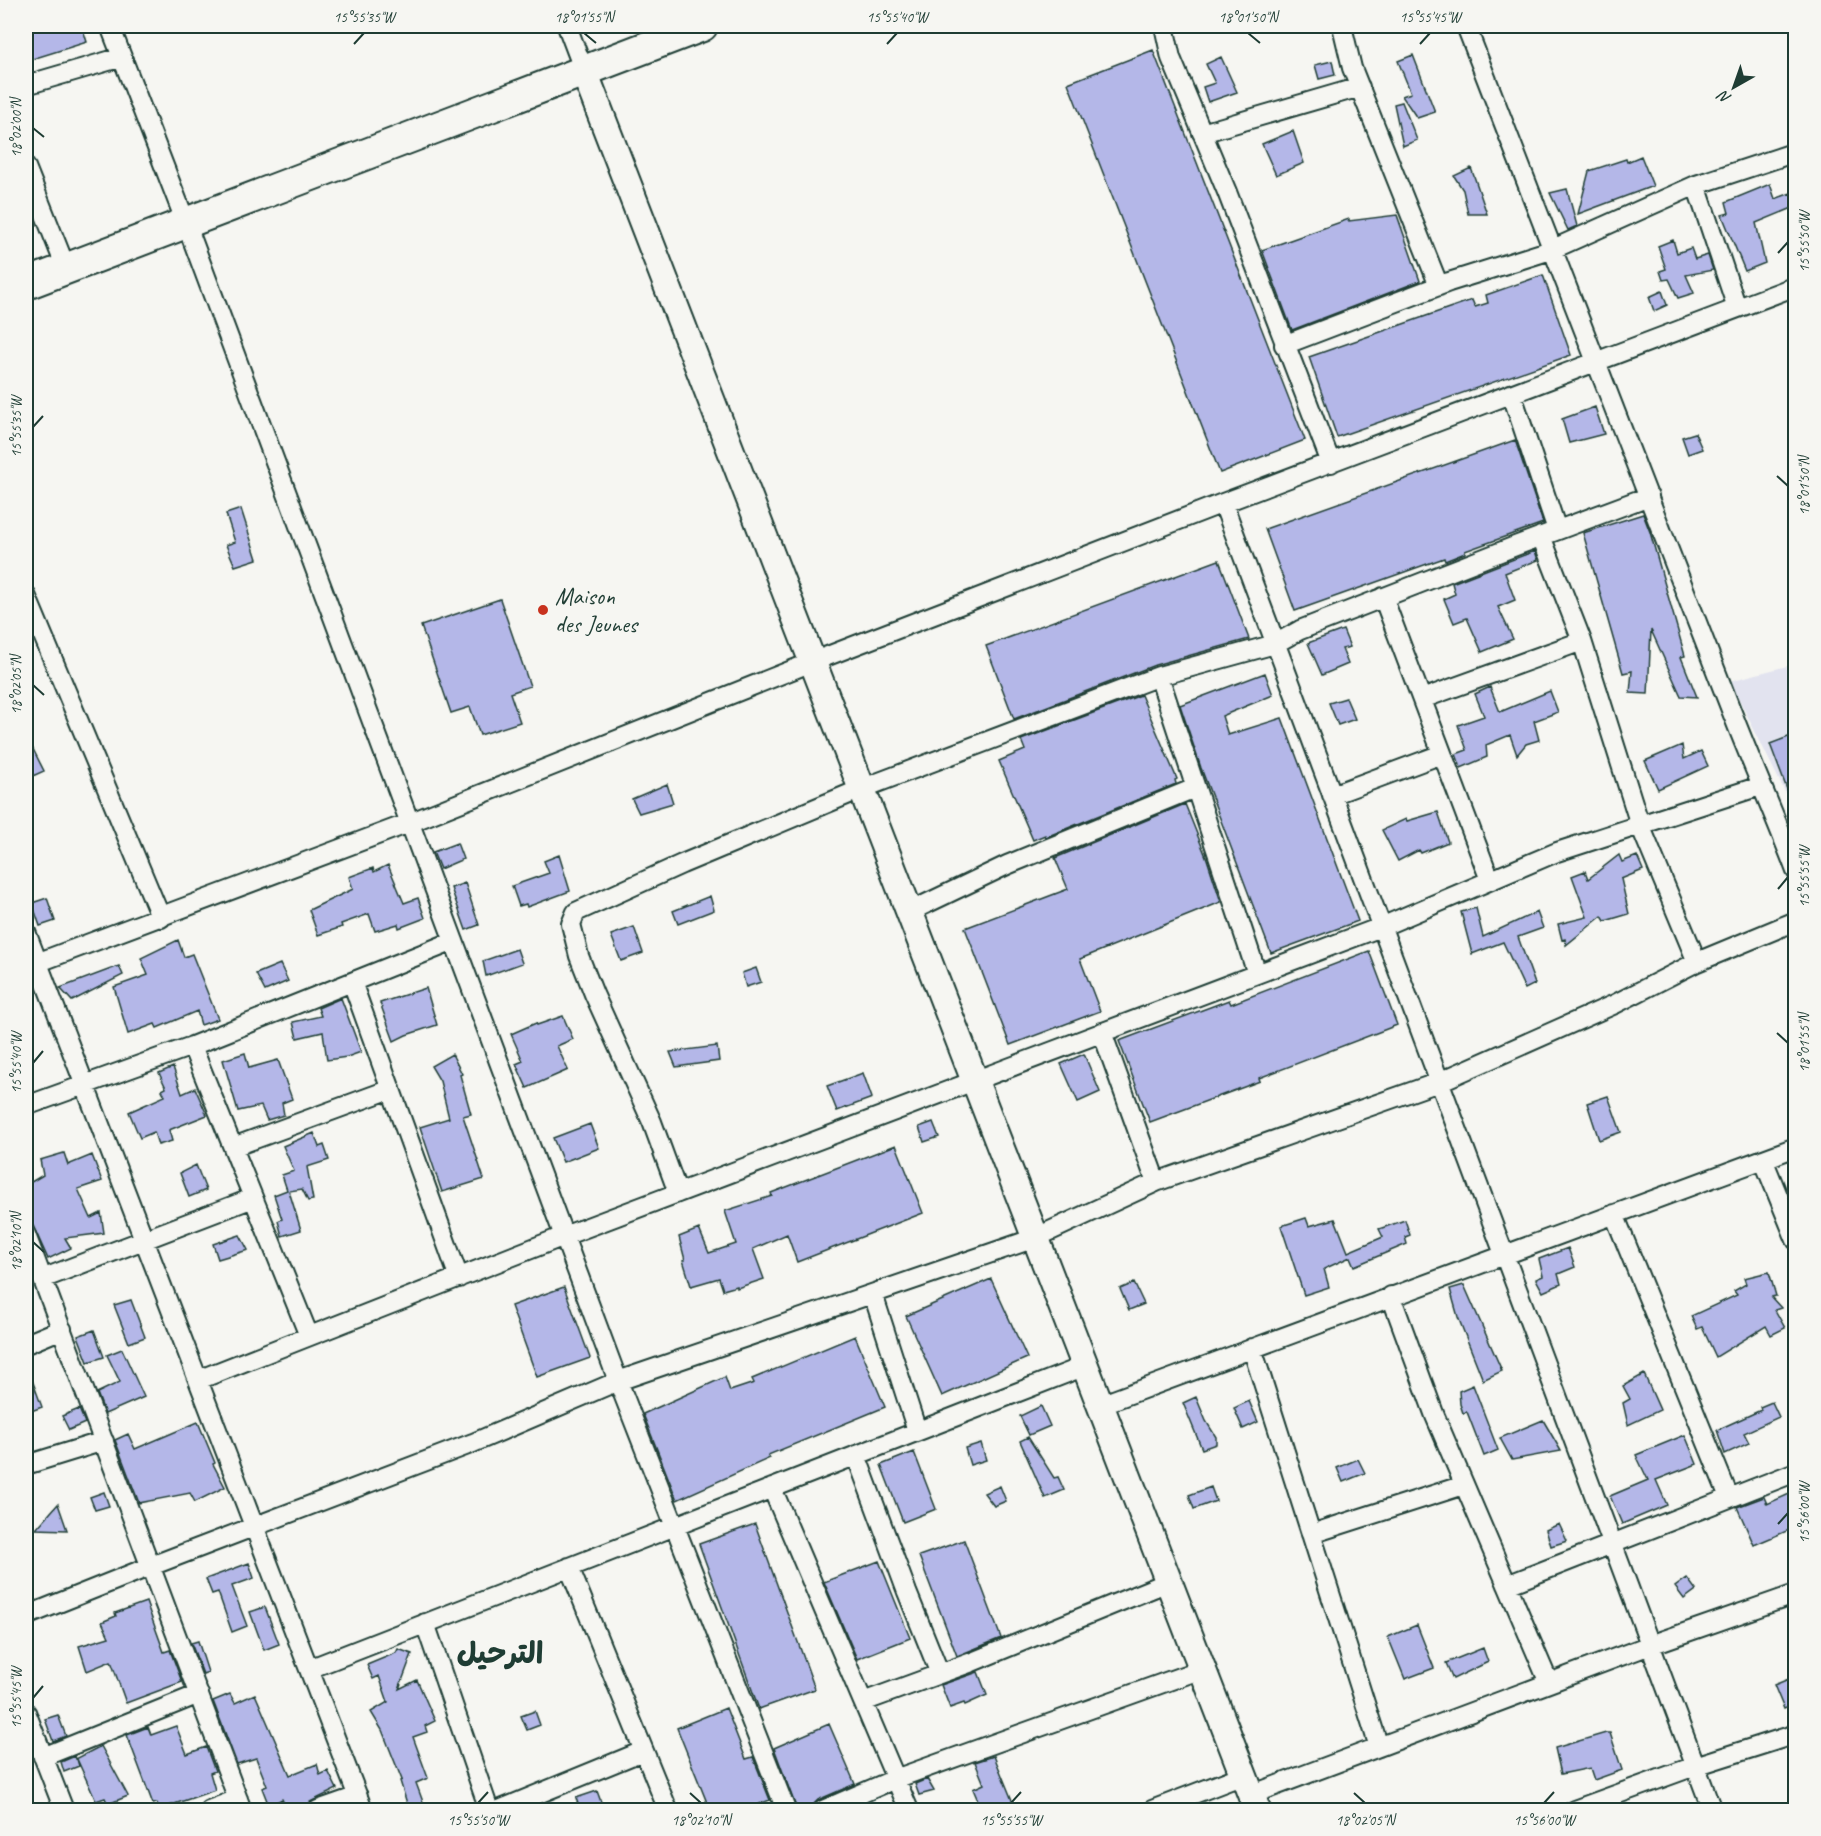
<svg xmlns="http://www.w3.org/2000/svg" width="1821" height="1836" viewBox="0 0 1821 1836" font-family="Caveat,'Playpen Sans Arabic',sans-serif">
	<rect width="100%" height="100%" fill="#f6f6f2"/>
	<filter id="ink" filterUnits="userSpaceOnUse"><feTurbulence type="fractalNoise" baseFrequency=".0167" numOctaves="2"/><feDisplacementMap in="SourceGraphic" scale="12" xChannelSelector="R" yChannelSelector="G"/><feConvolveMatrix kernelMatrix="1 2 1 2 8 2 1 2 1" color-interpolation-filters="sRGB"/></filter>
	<g filter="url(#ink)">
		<path fill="#e2e3ef" d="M1795,664V812L1730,681Z"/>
		<path fill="#b4b7e8" stroke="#1f3d34" stroke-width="1.5" d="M26,26H49L50,30L64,26H82L87,42L26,61Z
			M1153,50L1305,440L1220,473L1068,83Z
			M1413,55L1435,112L1417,118L1402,96L1411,93L1398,61Z
			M1221,57L1237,92L1208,102L1203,87L1215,83L1206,64Z
			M1332,61L1335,75L1319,79L1315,65Z
			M1402,102L1417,140L1403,146L1394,104Z
			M1293,131L1304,163L1276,175L1262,144Z
			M1641,156L1653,186L1578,214L1589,171L1626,159L1627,162Z
			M1471,168L1475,179L1487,214H1468L1463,190L1454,176Z
			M1770,184L1775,199L1791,193L1795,207L1756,223L1765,263L1745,271L1722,215L1729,213L1726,202Z
			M1567,189L1577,226L1568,230L1550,193Z
			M1397,215L1420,281L1292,330L1262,250L1349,219V221Z
			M1673,240L1677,253L1691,248L1695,259L1708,255L1713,270L1686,275L1694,293L1678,298L1669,279L1663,280L1660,271L1666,269L1658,246Z
			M1543,275L1571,355L1337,437L1309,357L1472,300L1475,307L1488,303L1486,295Z
			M1662,291L1667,305L1654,311L1649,297Z
			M1595,407L1604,434L1569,443L1562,419Z
			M1695,433L1702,449L1688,454L1682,437Z
			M1515,440L1543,523L1465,551V553L1445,561L1444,558L1295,611L1265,529Z
			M241,509L257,559L235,566L226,545L235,542L226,514Z
			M1643,514L1650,532L1685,656L1681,657L1697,697L1681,696L1651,630L1648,694L1630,693L1632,671L1623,673L1583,533Z
			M1535,551L1538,560L1505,573L1515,600L1498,607L1513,639L1482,652L1467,618L1454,623L1444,599L1455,594L1452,583Z
			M1219,560L1249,639L1155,665L1014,719L986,646Z
			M500,599L530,686L510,693L520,722L480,735L470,707L451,713L421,626Z
			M1343,630L1350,647L1342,649L1348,664L1322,675L1308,643Z
			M1265,673L1273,695L1222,716L1228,735L1282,718L1358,921L1271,953L1201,768L1180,705Z
			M1490,687L1500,712L1550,691L1558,712L1534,721L1539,740L1526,744L1517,755L1510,735L1486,745L1487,757L1461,768L1456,754L1467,750L1458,725L1484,716L1475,694Z
			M1141,695L1177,779L1175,780L1176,784L1046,837L1045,835L1033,840L999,761L1025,750L1021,740Z
			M1346,698L1355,719L1338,725L1329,703Z
			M1796,734V808H1794L1770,744Z
			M26,735L44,771L26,779Z
			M1682,745L1684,759L1701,751L1708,766L1658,789L1645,761Z
			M667,784L673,803L639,813L632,799Z
			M1185,804L1207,859L1221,902L1080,959L1100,1011L1010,1045L965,928L1068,889L1055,858Z
			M1438,812L1448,842L1421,853L1419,850L1398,861L1382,830L1406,819L1407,821Z
			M457,843L463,859L440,869L433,852Z
			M559,855L570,891L527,907L526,904L519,906L512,886L549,873L544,861Z
			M1619,855L1622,862L1637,856L1643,870L1621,879L1629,914L1605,921L1602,916L1566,945L1565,939L1562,940L1558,924L1587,917L1572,876L1585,871L1588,879Z
			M388,865L404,903L418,898L425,918L399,928L398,924L375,931L369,914L341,924L342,927L318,935L309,910L353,889L349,877L373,868L374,872Z
			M465,883L479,925L466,930L451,888Z
			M710,896L714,910L678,924L673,911Z
			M47,898L55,921L40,926L32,903Z
			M1476,908L1483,937L1537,912L1543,928L1518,937L1535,984L1525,989L1503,942L1472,954L1461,912Z
			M634,927L643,953L621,961L611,935Z
			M178,940L184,957L192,954L218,1019L201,1025L197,1011L157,1028L155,1024L128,1034L114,987L148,975L141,958Z
			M517,949L522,963L486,976L483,961Z
			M1369,951L1397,1025L1259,1078L1260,1081L1150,1122L1119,1041L1229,1000L1231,1004Z
			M280,964L288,981L265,991L256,974Z
			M119,966L123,975L72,1001L60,988Z
			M756,968L761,982L746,987L742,973Z
			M426,988L437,1025L406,1035L394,1041L380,1003Z
			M341,998L361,1052L347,1057L327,1060L323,1032L297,1038L293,1022L321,1016L318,1008Z
			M563,1016L573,1039L557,1046L568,1070L527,1088L516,1064L523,1061L511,1034L536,1023L537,1025Z
			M717,1046L719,1061L676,1067L670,1052Z
			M245,1053L249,1068L278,1060L292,1099L282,1103L284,1115L267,1120L261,1106L238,1111L223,1060Z
			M452,1054L462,1074L460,1075L471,1114L463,1116L484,1179L442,1192L420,1127L449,1118L440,1081L431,1066Z
			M1084,1054L1100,1092L1078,1102L1061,1064Z
			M173,1067L182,1094L195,1088L207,1115L169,1130L172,1141L158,1145L154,1132L140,1138L129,1112L165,1096L162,1090L166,1088L159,1073Z
			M863,1073L872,1098L837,1111L827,1086Z
			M1608,1096L1621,1132L1599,1140L1587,1103Z
			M933,1122L939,1137L924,1142L919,1127Z
			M590,1124L599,1148L563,1162L553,1138Z
			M314,1133L319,1147L324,1145L329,1160L307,1167L313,1200L308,1201L302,1189L289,1191L301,1230L282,1236L278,1221L282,1219L274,1195L287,1190L282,1175L294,1171L283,1146Z
			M896,1145L923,1213L797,1262L787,1234L753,1249L764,1279L737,1288V1286L723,1290L719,1278L691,1286L683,1260H685L679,1237L699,1229L709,1253L736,1244L725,1211L772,1196L771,1193Z
			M64,1153L68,1165L92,1155L102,1181L78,1189L91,1218L101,1213L104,1233L65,1238L71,1248L48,1259L31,1221L26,1185L43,1175L40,1160Z
			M196,1165L206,1190L189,1197L180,1173Z
			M1306,1218L1309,1226L1335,1219L1348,1252L1383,1237L1379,1229L1405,1220L1410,1235L1405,1237L1407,1244L1364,1262L1354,1266L1350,1257L1324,1269L1329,1287L1304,1295L1281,1226Z
			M240,1235L248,1250L218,1259L213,1244Z
			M1568,1248L1575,1267L1558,1274L1561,1284L1543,1292L1536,1279L1543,1276L1539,1259Z
			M1769,1272L1776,1296L1771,1297L1781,1308L1775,1310L1785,1328L1771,1335L1766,1326L1716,1357L1702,1327L1697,1329L1691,1316L1737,1295L1734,1291L1746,1284L1744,1278Z
			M991,1279L1027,1358L942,1396L906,1316Z
			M1134,1283L1144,1304L1129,1310L1120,1289Z
			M1464,1285L1502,1371L1483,1380L1458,1317L1450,1289Z
			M564,1287L590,1358L537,1377L511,1306Z
			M131,1300L145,1337L129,1343L114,1305Z
			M94,1330L104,1357L88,1362L78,1336Z
			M855,1336L885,1407L768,1455L770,1458L677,1500L643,1414L725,1377L730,1391L754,1383L752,1379Z
			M122,1349L144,1397L105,1414L97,1393L120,1382L107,1355Z
			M26,1366H27L42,1407L26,1413Z
			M1644,1374L1660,1410L1628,1425L1623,1403L1630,1399L1623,1386Z
			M1473,1385L1498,1450L1484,1456L1467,1412L1463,1413L1460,1404L1459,1391Z
			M1196,1397L1206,1421L1216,1437V1444L1202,1449L1183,1403Z
			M1249,1401L1258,1422L1243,1429L1234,1408Z
			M1772,1402L1779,1417L1744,1433L1749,1443L1725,1454L1717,1430L1761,1410L1760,1407Z
			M1041,1406L1050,1426L1029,1435L1020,1416Z
			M79,1409L85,1423L69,1430L62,1416Z
			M1543,1420L1561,1451L1512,1460L1500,1438Z
			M198,1422L215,1463L213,1464L225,1487L195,1502L190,1493L139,1503L115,1440L128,1434L135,1449Z
			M1685,1435L1697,1464L1656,1480L1667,1505L1622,1524L1610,1496L1648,1480L1636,1455Z
			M1028,1437L1054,1478L1058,1477L1064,1490L1045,1498L1020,1441Z
			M981,1443L986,1460L970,1465L965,1448Z
			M914,1452L936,1509L903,1522L881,1465Z
			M1358,1459L1365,1473L1343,1482L1337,1468Z
			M1000,1486L1006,1501L994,1506L984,1493Z
			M1211,1487L1216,1501L1194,1509L1189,1495Z
			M1796,1491V1527L1754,1545L1737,1507L1764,1497L1767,1504Z
			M104,1492L109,1506L95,1510L90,1497Z
			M58,1504L67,1530L36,1529Z
			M755,1524L815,1689L759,1709L699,1544Z
			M1559,1524L1567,1541L1551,1546L1546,1530Z
			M964,1540L1001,1638L957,1656L919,1556Z
			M879,1561L910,1638L857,1659L824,1582Z
			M249,1563L254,1578L232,1586L247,1626L232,1632L218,1592L212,1594L206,1579Z
			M1687,1578L1696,1590L1684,1599L1675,1587Z
			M146,1602L164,1652L170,1650L182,1682L126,1703L111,1661L87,1671L79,1646L109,1637L102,1622L116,1616L115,1613Z
			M265,1607L279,1644L264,1650L250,1612Z
			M1417,1625L1434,1668L1405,1679L1388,1637Z
			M198,1641L208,1672L203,1674L191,1643Z
			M1483,1648L1488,1662L1453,1679L1446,1663Z
			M398,1649L412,1654L399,1689L417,1680L435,1721L425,1726L427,1732L413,1737L428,1778L416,1783L426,1810H409L400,1781L402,1780L382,1730L371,1712L388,1702L379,1676L373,1679L367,1665L396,1653Z
			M978,1672L987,1695L965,1705L964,1703L950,1708L941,1685Z
			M1796,1676V1704L1784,1709L1774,1685Z
			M230,1694L235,1703L255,1694L290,1775L317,1764L320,1775L328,1771L337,1789L310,1802L307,1810H287L282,1799L269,1806L262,1788L267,1786L256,1758L237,1764L213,1701Z
			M726,1708L746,1759L753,1757L770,1800L743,1810H710L677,1728Z
			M535,1711L540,1725L527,1730L521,1716Z
			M58,1715L66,1736L53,1741L45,1719Z
			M829,1724L855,1784L818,1800L814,1804L812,1810H797L774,1748Z
			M176,1726L187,1754L206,1747L215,1771L210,1773L215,1790L160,1809L157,1803L153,1804L127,1735L148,1727L151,1735Z
			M1606,1733H1610L1622,1770L1594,1780L1590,1768L1561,1774L1555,1748Z
			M101,1746L128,1796L108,1804L105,1798L96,1801L77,1759L79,1766L64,1772L61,1762L75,1756L76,1759Z
			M994,1756L1014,1805L998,1810H982L973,1789L984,1784L975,1762Z
			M927,1779L934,1791L919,1795L915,1784Z
			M597,1791L604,1810H580L576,1798Z"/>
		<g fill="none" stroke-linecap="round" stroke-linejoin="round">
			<defs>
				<path id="street" d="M110,26L186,223L618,1381L786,1810
					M567,26L584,71
					M1164,26L1171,58L1227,192L1331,463
					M1342,26L1352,68L1439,286
					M1466,26C1553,256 1645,485 1733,715C1753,767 1776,818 1796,871
					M26,85L122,57
					M1202,133L1360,87
					M26,167L66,268
					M1696,185L1737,308
					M1284,345L1449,282L1551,250L1696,185L1796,152
					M1512,395L1557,530
					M1223,503L1712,1810
					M1541,536L1582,641L1640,825L1697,962
					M26,595L161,918
					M1383,597L1490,880
					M1159,676L1257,974
					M1422,699L1582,641
					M1332,795L1442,754
					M909,912L1007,865L1195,788
					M26,932L363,1810
					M26,967L409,823L812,662L1223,503L1796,286
					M352,982L459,1278
					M1102,1032L1156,1182
					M192,1046L309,1336
					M26,1106L192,1046L454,941
					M233,1147L391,1089
					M1763,1159L1796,1240
					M678,1193L652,1122L594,994L579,956L571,924L576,912L682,864L861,789L1159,676L1275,644L1300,630L1518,545L1649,496
					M1614,1214L1729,1497
					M26,1235L242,1810
					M42,1279L253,1198
					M873,1294L917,1431
					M1391,1296L1435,1416L1549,1683
					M26,1344L62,1329
					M1252,1348L1379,1747
					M198,1380L564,1236L1381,927L1557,852L1760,786
					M1100,1405L1796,1147
					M856,1455L907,1592L940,1674
					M26,1465L104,1441
					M772,1488L909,1810
					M1311,1534L1464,1485
					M569,1567L668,1810
					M1507,1585L1796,1472
					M26,1616L151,1566L473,1443L618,1381L1035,1238L1156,1182L1439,1082L1615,1004L1697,962L1796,921
					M425,1623L489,1810
					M309,1669L1085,1366
					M863,1702L972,1662L1168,1582
					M26,1712L64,1810
					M43,1757L199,1694
					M1251,1795L1650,1645L1796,1594
					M209,1810L238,1799
					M318,1810L358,1796
					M499,1810L643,1751
					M823,1810L895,1779L1202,1669
					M1152,1810L1243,1775
					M1574,1810L1695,1766L1796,1734"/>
				<path id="secondary" d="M584,71L1257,1810"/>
				<path id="primary" d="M26,284L702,26"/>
			</defs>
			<use href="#street" stroke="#1f3d34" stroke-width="22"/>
			<use href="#secondary" stroke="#1f3d34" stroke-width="30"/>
			<use href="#primary" stroke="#1f3d34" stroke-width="34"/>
			<use href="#street" stroke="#f6f6f2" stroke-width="18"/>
			<use href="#secondary" stroke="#f6f6f2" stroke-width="26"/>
			<use href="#primary" stroke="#f6f6f2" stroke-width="30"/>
		</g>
	</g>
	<path fill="none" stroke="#1f3d34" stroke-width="2" d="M584,33L596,43M1248,33L1260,43M354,44L364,33M887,44L897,33M1420,44L1430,33M33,128L44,137M1778,253L1788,242M33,427L43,416M1777,476L1788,486M33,685L44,695M1778,889L1788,877M1777,1033L1788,1043M33,1063L43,1051M33,1242L44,1252M1778,1524L1788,1513M33,1698L43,1686M690,1793L701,1803M1354,1793L1365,1803M478,1803L488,1792M1011,1803L1021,1792M1544,1803L1554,1792"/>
	<circle fill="#c8321e" stroke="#f6f6f2" stroke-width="2" cx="543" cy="610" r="6"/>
	<g text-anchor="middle" stroke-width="4.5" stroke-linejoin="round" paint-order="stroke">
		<g font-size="24" fill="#1f3d34" stroke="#f6f6f2" text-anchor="start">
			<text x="555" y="604">Maison<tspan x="555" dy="28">des Jeunes</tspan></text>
		</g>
		<g font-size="30" font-weight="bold" fill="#1f3d34" stroke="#f6f6f2">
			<text x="500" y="1663">الترحيل</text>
		</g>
	</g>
	<rect width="1821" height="1836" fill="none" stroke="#f6f6f2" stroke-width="66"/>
	<g transform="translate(1734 87) rotate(220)" stroke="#f6f6f2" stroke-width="4.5" paint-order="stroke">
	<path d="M0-4.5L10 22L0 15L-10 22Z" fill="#1f3d34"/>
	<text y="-9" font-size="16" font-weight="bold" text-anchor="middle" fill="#1f3d34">N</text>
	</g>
	<rect x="33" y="33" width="1755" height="1770" fill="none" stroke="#1f3d34" stroke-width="2"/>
	<g font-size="15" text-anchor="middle" fill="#1f3d34">
		<text x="364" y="22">15°55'35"W</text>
		<text x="584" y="22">18°01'55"N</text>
		<text x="897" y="22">15°55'40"W</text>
		<text x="1248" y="22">18°01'50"N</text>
		<text x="1430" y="22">15°55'45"W</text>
		<text transform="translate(16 128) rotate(-90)" y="5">18°02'00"N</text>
		<text transform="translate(1804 242) rotate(-90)" y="5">15°55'50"W</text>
		<text transform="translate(16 427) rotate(-90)" y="5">15°55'35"W</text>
		<text transform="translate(1804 486) rotate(-90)" y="5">18°01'50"N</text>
		<text transform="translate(16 685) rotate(-90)" y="5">18°02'05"N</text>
		<text transform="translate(1804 877) rotate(-90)" y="5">15°55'55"W</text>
		<text transform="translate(1804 1043) rotate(-90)" y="5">18°01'55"N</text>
		<text transform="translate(16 1063) rotate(-90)" y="5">15°55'40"W</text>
		<text transform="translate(16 1242) rotate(-90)" y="5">18°02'10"N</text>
		<text transform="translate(1804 1513) rotate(-90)" y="5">15°56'00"W</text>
		<text transform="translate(16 1698) rotate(-90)" y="5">15°55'45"W</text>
		<text x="478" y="1825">15°55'50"W</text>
		<text x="701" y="1825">18°02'10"N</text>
		<text x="1011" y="1825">15°55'55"W</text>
		<text x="1365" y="1825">18°02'05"N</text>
		<text x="1544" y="1825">15°56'00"W</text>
	</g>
</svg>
